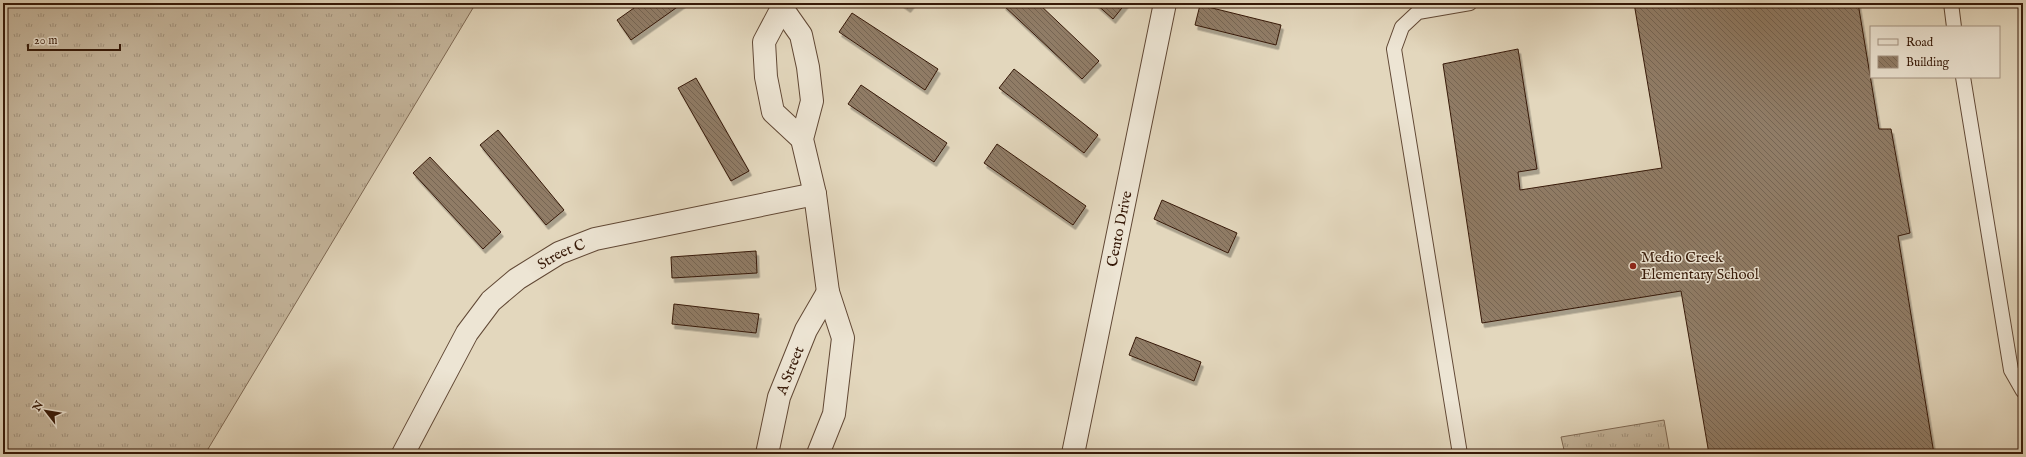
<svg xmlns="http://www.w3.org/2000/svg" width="2026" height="457" viewBox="0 0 2026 457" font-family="'IM FELL English',serif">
	<defs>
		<pattern id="grass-tufts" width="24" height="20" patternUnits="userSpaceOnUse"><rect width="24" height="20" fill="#c6b79e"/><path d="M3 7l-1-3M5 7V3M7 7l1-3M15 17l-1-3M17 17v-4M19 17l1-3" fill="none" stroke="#a2947f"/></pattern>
		<pattern id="building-back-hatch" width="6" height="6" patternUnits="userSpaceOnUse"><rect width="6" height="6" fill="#907c66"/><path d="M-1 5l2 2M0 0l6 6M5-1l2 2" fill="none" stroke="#766552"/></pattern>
		<filter id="shadow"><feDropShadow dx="2.5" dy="4.5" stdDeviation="0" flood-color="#0004"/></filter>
	</defs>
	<rect width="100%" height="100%" fill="#e3d7bd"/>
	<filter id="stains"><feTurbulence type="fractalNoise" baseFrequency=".005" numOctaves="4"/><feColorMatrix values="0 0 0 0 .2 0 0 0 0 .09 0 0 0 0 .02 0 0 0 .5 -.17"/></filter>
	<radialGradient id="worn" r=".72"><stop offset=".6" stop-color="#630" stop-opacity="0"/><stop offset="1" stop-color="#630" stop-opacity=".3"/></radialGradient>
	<path fill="url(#grass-tufts)" stroke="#7e6853" d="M3,3H476L205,454H3Z
		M1664,420L1670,454H1565L1561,437Z"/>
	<path fill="url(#building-back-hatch)" stroke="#361908" filter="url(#shadow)" d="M641,3H683L631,40L617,20Z
		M901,3H912L908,8Z
		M1005,3H1038L1099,61L1082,79L1003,5Z
		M1095,3H1126L1113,19Z
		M1634,3H1858L1879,129H1891L1910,233L1898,236L1934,454H1709L1681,291L1482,323L1443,64L1518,49L1537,169L1518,172L1520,190L1662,168Z
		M1200,5L1281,25L1276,45L1195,25Z
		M852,13L938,69L925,90L839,32Z
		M1014,69L1098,135L1084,153L999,88Z
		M696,78L749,171L731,181L678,88Z
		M861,85L947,143L934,162L848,104Z
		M498,130L564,210L546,225L480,145Z
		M997,144L1086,206L1073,225L984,163Z
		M430,157L501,232L483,249L413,173Z
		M1162,200L1237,233L1228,253L1154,219Z
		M756,251L757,273L672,278L671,257Z
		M674,304L759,314L756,333L672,324Z
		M1136,337L1201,362L1194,381L1129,355Z"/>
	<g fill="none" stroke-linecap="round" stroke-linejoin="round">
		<defs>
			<path id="lane" d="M1951,3L1954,27
				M1963,77L2011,370L2023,391
				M1460,454L1394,49L1402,27L1418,12L1470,3"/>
			<g id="street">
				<path d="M782,3V8L764,42L766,77L773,112L802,139"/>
				<path d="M782,8L801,35L808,67L812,101L802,139L815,194L828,292L843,338L834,414L818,454"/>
				<path id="s1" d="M403,454L467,333L491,301L517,279L559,253L595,239L815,194"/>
				<path id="s2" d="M767,454L779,397L806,330L828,292"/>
				<path id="s3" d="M1073,454L1165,3"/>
			</g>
		</defs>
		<use href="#lane" stroke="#614835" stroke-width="16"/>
		<use href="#street" stroke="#614835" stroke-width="24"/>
		<use href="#lane" stroke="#ede5d4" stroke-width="14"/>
		<use href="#street" stroke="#ede5d4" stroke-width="22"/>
	</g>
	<circle fill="#8f2418" stroke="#ede5d4" stroke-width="1.5" cx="1633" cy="266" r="4"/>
	<g text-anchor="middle" stroke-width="3" stroke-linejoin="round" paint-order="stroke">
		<g font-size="15" fill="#361908" stroke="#ede5d4">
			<text dy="5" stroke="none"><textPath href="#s3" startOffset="230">Cento Drive</textPath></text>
			<text dy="5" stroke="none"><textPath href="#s1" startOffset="262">Street C</textPath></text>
			<text dy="5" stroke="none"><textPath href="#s2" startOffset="87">A Street</textPath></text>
		</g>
		<g font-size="15" fill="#361908" stroke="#ede5d4" text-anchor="start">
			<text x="1641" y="262">Medio Creek<tspan x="1641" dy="17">Elementary School</tspan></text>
		</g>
	</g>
	<rect width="2026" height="457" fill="none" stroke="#e3d7bd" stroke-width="16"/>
	<rect x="4" y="4" width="2018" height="449" fill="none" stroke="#361908" stroke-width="2"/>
	<rect x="8" y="8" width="2010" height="441" fill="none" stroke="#361908"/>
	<rect x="1870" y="26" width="130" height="52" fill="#ede5d4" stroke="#a49382"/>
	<rect x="1878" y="39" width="20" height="6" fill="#ede5d4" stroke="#a49382"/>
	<text x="1906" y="46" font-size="12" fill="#361908">Road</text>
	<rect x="1878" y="56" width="20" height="12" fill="url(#building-back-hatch)" stroke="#a49382"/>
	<text x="1906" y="66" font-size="12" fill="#361908">Building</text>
	<g transform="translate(46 411) rotate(301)" stroke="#ede5d4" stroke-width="3" paint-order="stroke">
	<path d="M0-3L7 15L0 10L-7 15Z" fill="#361908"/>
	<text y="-6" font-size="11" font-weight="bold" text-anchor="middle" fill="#361908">N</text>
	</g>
	<path d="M28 44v6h92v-6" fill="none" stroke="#361908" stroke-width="2"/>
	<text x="34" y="44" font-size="12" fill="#361908" stroke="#ede5d4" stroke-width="3" paint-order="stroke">20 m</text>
	<rect width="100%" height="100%" filter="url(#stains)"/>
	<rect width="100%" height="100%" fill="url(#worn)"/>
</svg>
